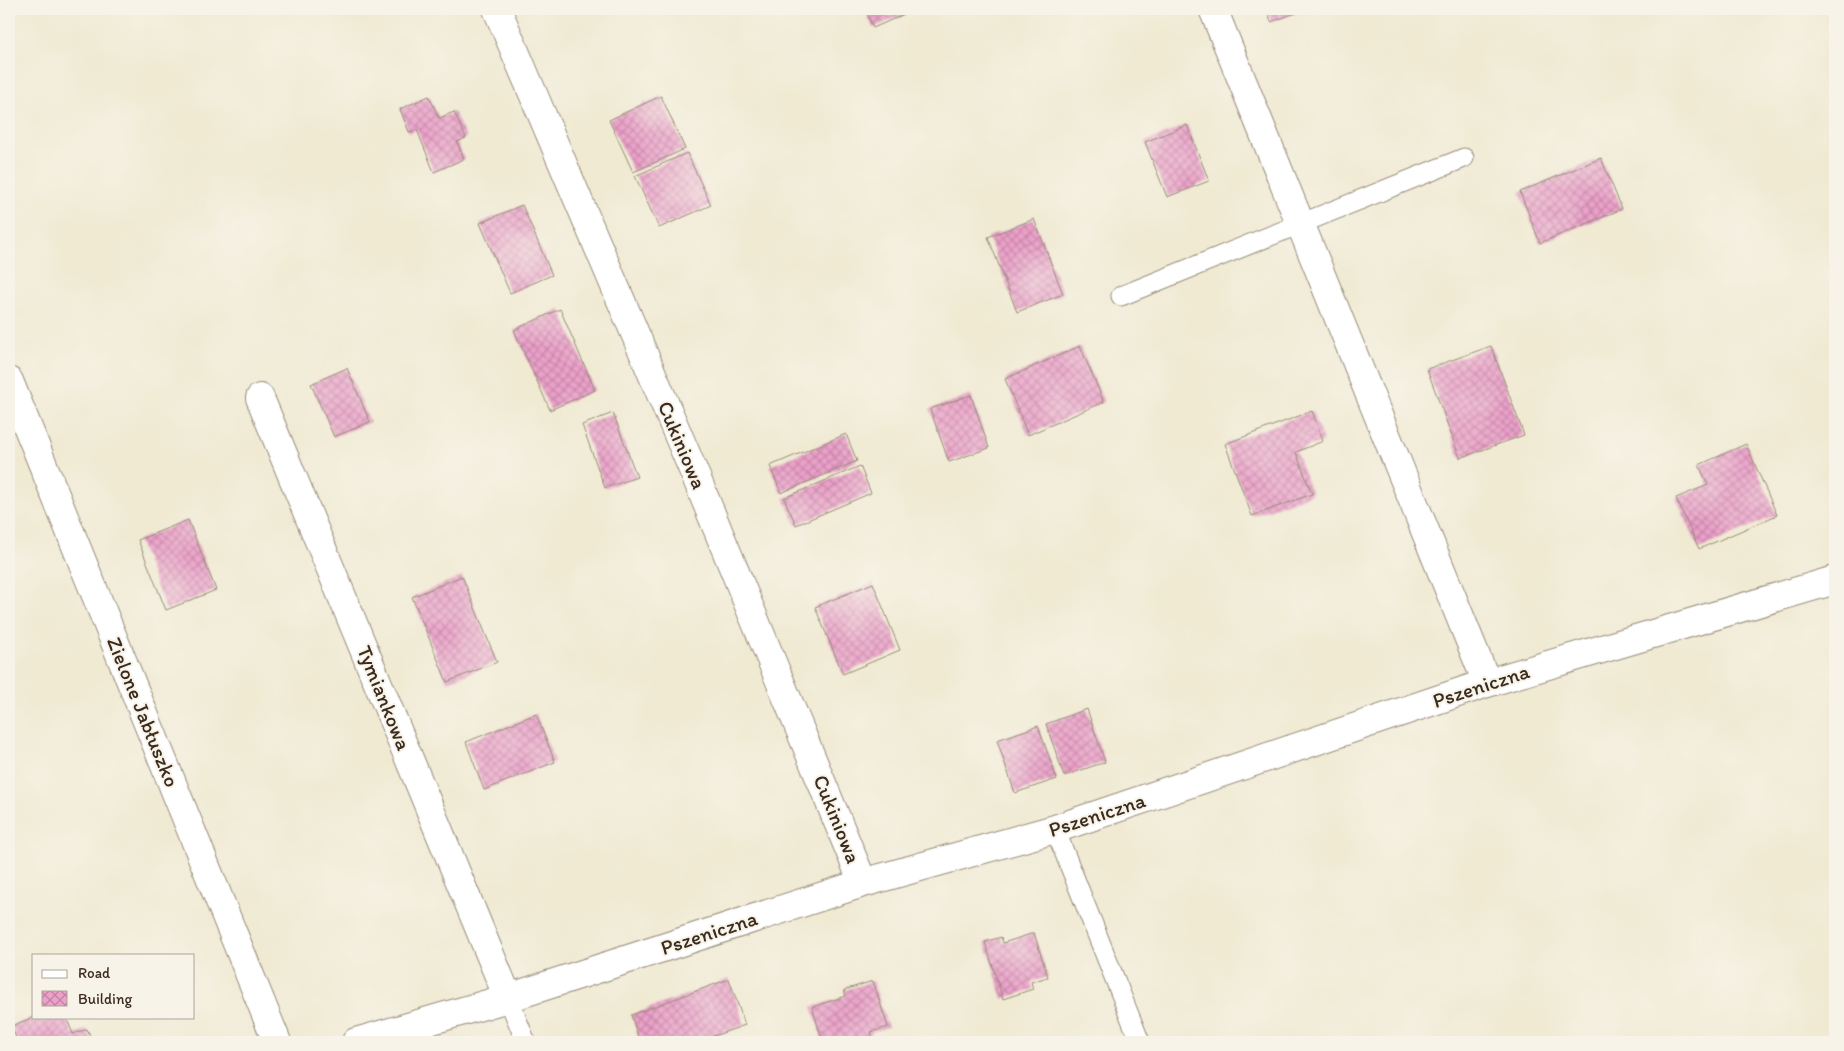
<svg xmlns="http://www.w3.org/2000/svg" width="1844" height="1051" viewBox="0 0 1844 1051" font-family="Itim,sans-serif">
	<defs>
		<pattern id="building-cross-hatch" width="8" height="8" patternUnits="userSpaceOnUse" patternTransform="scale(1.25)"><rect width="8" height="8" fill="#eca1ca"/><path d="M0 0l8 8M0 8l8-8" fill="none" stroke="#c083a3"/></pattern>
	</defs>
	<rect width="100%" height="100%" fill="#f7f3e8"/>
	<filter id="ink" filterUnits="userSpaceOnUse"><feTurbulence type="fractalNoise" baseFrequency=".02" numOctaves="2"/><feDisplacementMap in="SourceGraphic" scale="10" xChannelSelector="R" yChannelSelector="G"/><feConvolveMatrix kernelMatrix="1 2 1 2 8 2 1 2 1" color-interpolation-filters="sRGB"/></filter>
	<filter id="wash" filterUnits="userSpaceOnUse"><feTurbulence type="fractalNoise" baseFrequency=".0096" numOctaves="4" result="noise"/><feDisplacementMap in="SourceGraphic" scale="20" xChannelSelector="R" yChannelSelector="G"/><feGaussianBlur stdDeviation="1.12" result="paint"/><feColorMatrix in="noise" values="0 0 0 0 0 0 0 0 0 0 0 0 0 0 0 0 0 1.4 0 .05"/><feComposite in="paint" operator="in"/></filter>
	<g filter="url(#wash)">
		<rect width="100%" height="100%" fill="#f0ead3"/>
		<g id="blocks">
			<path fill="url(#building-cross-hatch)" d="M865,9H916L873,28Z
				M1267,9H1307L1271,22Z
				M429,96L439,118L454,112L466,138L457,142L464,159L434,172L417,130L409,132L400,109Z
				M661,96L685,149L633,172L609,120Z
				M1187,125L1209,181L1167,197L1145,142Z
				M687,153L711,205L659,228L635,176Z
				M1601,158L1622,209L1540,243L1520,192Z
				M522,205L552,275L510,293L480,223Z
				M1034,219L1063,294L1017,312L988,237Z
				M560,309L595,390L550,410L514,330Z
				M1080,346L1104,402L1028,435L1005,379Z
				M1491,346L1524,435L1460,458L1427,369Z
				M347,368L370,422L334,437L311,384Z
				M971,395L989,448L949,462L930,409Z
				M1312,411L1323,441L1296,452L1312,494L1252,516L1225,444Z
				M613,413L637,477L605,488L582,425Z
				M846,434L857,461L781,493L770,466Z
				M1746,444L1777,515L1699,549L1676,498L1708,485L1699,465Z
				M860,466L871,493L796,525L784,498Z
				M188,520L216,590L166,610L138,540Z
				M462,576L497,662L447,682L412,597Z
				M873,583L900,650L843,674L815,607Z
				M1087,709L1105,762L1064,776L1046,724Z
				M536,714L555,762L484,790L466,742Z
				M1038,726L1057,779L1015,793L997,740Z
				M1034,933L1048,977L1031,982L1033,989L1003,999L985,942L1001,937L1003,943Z
				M729,979L745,1025L697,1042H640L631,1015Z
				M873,981L888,1027L871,1032L873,1039L864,1042H842L840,1037L823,1042L812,1007L846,996L844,990Z
				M34,1017H66L73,1034L87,1029L93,1042H18L11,1026Z"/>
		</g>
	</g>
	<g filter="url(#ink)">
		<use href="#blocks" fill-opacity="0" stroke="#968a78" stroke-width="1"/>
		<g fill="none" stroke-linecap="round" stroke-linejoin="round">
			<defs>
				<path id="lane" d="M1121,296L1464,158
					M1055,829L1140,1042
					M508,998L526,1042"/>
				<path id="street" d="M497,9L696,477L863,883
					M1213,9L1487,683
					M9,381L277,1042
					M260,398L508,998
					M356,1042L508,998L863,883L1055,829L1487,683L1835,580"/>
			</defs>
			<use href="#lane" stroke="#968a78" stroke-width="21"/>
			<use href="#street" stroke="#968a78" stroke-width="30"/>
			<use href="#lane" stroke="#fff" stroke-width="19"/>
			<use href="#street" stroke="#fff" stroke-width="28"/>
		</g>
	</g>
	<g text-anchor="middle" stroke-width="4" stroke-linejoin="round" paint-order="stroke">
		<g font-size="21" fill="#3b2a1e" stroke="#f7f3e8">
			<text transform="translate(682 445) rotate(67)" y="7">Cukiniowa</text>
			<text transform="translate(1481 686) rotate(-18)" y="7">Pszeniczna</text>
			<text transform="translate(384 698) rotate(68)" y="7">Tymiankowa</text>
			<text transform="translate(143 712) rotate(68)" y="7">Zielone Jabłuszko</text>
			<text transform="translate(1097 815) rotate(-18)" y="7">Pszeniczna</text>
			<text transform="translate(837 819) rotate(68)" y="7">Cukiniowa</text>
			<text transform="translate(709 933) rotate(-18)" y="7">Pszeniczna</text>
		</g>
	</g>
	<rect width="1844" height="1051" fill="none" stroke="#f7f3e8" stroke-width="30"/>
	<rect x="32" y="954" width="162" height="65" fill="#f7f3e8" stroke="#aca397"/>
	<rect x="42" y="970" width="25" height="8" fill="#ffffff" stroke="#aca397"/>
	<text x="78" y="978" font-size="15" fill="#3b2a1e">Road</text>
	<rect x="42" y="991" width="25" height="15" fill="url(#building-cross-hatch)" stroke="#aca397"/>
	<text x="78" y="1004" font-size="15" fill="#3b2a1e">Building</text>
</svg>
